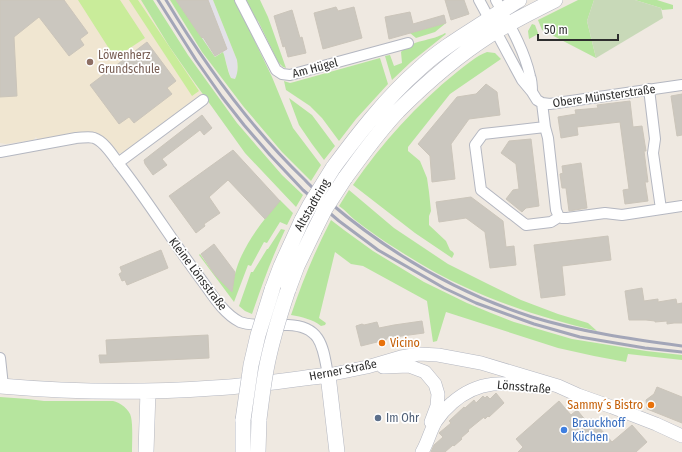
<svg xmlns="http://www.w3.org/2000/svg" width="682" height="452" viewBox="0 0 682 452" font-family="'Fira Sans Condensed',sans-serif">
	<rect width="100%" height="100%" fill="#efe9e1"/>
	<path fill="#e3e1e8" d="M176,0H213L237,60V76L235,79L231,78L230,75L223,52L215,57Z"/>
	<path fill="#f0e6d1" d="M0,0H141L169,46L203,95L126,153H119L116,152L102,138L39,141L36,137L33,140L6,144L0,143Z"/>
	<path fill="#b6e59e" d="M141,0H153L188,55L237,123L282,175L303,195L296,207L245,153L192,79L169,46Z
		M170,0H176L215,57L223,52C226,60 227,70 231,78L235,79C238,73 238,66 237,60L213,0H235L272,77L293,128L321,165L311,181L282,152L243,106L202,52Z
		M246,0H260L268,17L286,68L283,67L278,62L258,21L255,19Z
		M578,0H594L587,21L596,58L542,30L538,20Z
		M635,0H657L673,5V9L662,10L661,8Z
		M446,23L435,32L416,38L410,33Z
		M532,24L535,25L538,33V34L529,39L528,31Z
		M445,33L446,34L411,62L392,80L385,56L390,55L394,66L402,63L401,52C410,40 433,41 445,33Z
		M487,52L495,53L501,59L450,94L408,147V151L420,161L427,178L429,192L431,211L429,216V225L446,241L450,250L453,252L454,254L452,258L415,233L353,185C382,143 416,105 457,72C466,65 476,56 487,52Z
		M380,58L388,84L356,119L339,141L322,118L310,106L286,90L284,81L290,83L294,82Z
		M289,98L312,115L335,146L324,160L312,144L299,125Z
		M349,190L394,228L448,264L488,284L521,300L558,314L588,323L597,331C553,321 509,307 467,288C442,277 418,263 395,248C382,240 368,230 355,220C350,216 345,210 339,206Z
		M280,200L293,213L287,225L280,222L267,243L264,242L251,266L248,265L234,302L199,255L200,254L215,275L232,292C233,286 233,279 235,274C242,246 262,222 280,200Z
		M331,220L344,230L373,251L424,282L467,303L491,313L514,322L572,339L646,351L682,355V360L628,354L626,362L594,356L558,348L446,312L437,341L433,342L427,301L363,266L351,264L335,252L319,318L326,323L325,325L321,326C312,319 302,317 291,315C302,282 315,251 331,220Z
		M281,229L285,230C272,257 262,285 252,314L245,311L239,306L251,272H253L267,249H268Z
		M0,397L28,399L44,401H113C120,402 130,410 131,417C133,425 132,443 132,452H0Z"/>
	<path fill="#c8d9b8" d="M594,0H635L661,8L663,18L596,58L587,21Z"/>
	<path fill="#c9ec9a" d="M78,0H120L145,38L115,58Z
		M129,0H138L199,91L192,96Z"/>
	<path fill="#cbc7bf" stroke="#cbc5ba" d="M0,0H64L88,33L80,39L84,45L69,56L39,17L14,37L17,96L0,97Z
		M176,0H208L227,49L215,56L203,37L202,38L197,31Z
		M445,0H464L469,14L451,20Z
		M336,7L338,11L354,7L362,38L323,49L314,13Z
		M292,10L300,38L302,37L306,53L288,57L285,46L283,47L274,16Z
		M410,12L413,24L444,15L446,23L389,39L385,17Z
		M147,42L176,81L167,88L172,94L134,123L129,117L119,124L90,85Z
		M486,84L497,92L500,115L469,119L451,144L455,179L432,182L430,156L418,144L457,97L476,94Z
		M682,94V135L677,136L671,96Z
		M630,101L633,127L642,126L646,151H644L648,182H645L648,201L625,204L623,190L629,189L620,122L577,127L578,135L561,138L558,117L576,114L575,110L598,108L597,105Z
		M202,115L212,128L204,135L200,130L162,159L167,165L153,175L145,164L144,160Z
		M531,139L539,206L526,208L522,212L506,199L513,190L519,189L516,164L501,153L509,141Z
		M233,150L280,201L265,219L228,180L209,197L220,213L204,224L205,226L196,233L169,196Z
		M581,163L587,208L569,211L566,188H562L560,174L563,173L562,166Z
		M471,197L503,221L506,247L514,246L516,265L490,268L485,232L466,218L439,222L436,202Z
		M608,236L611,260L562,266L565,295L541,298L534,245Z
		M214,244L235,272L232,292L215,275L201,254Z
		M161,250L168,268L127,285L125,280L122,281L119,274L122,272L120,267Z
		M642,288L644,301L658,299V302L676,299L677,304L682,303V323H674L667,324V321L655,322V321L646,320H629L625,291Z
		M422,321L424,333L387,338L383,345L377,342L361,346L356,326L362,324L364,325L377,322L379,328L394,325Z
		M208,335L209,358L100,363L99,355H107L106,340Z
		M657,387L682,397V423L647,409L646,400L654,394Z
		M496,393L504,403L489,417L488,416L485,419L484,417L468,430L469,431L461,438L462,439L454,446L453,445L445,452H431L434,445L443,437L439,433L451,423L449,421L464,407L465,408L474,400L476,403L483,396L485,398L487,396L490,399Z
		M559,401L571,415L577,410L587,422L591,418L612,442L632,425L647,442L636,452H518L523,447L516,439Z"/>
	<g fill="none" stroke-linecap="round" stroke-linejoin="round">
		<defs>
			<path id="minor" d="M240,0L276,70L282,74L290,75L408,43
				M479,0L522,80L532,92L537,100L542,103L550,104L682,85
				M496,0C509,24 524,49 530,76C532,81 532,87 532,92
				M649,89L655,139L653,153L661,209
				M542,103L545,127L548,138L556,210L559,217L562,218H567L605,213L622,215L682,206
				M545,127L483,134L475,145L481,190L526,225L551,222L559,217
				M0,152L76,138C82,138 89,136 94,138C104,141 113,156 119,164C149,202 174,244 203,282C213,296 224,314 240,322C248,325 258,325 267,325C274,325 281,325 288,325C322,326 323,348 328,375
				M118,163L203,100
				M0,358L3,386"/>
			<path id="tertiary" d="M383,367L409,366L425,372L435,384L438,394L437,406L431,422
				M328,375L367,367L401,357L419,354L438,355L481,363L558,386L578,395L612,407L656,424L682,436
				M422,452C428,442 430,431 436,421C440,415 446,408 452,403C479,379 505,382 539,387"/>
			<path id="secondary" d="M333,168C359,133 386,98 419,69C438,51 461,37 483,23C495,15 507,7 519,0
				M345,178C362,155 378,132 398,111C426,83 457,56 490,35C511,22 533,11 555,0
				M272,290L281,266L302,220
				M288,290L297,266L314,231
				M0,386C70,392 143,393 213,388C251,386 289,380 328,375L337,452
				M146,452L148,391
				M243,452V420
				M258,452L259,419"/>
		</defs>
		<use href="#minor" stroke="#b4b7c1" stroke-width="12"/>
		<use href="#tertiary" stroke="#b4b7c1" stroke-width="14"/>
		<use href="#secondary" stroke="#b4b7c1" stroke-width="16"/>
		<use href="#minor" stroke="#fff" stroke-width="10"/>
		<use href="#tertiary" stroke="#fff" stroke-width="13"/>
		<use href="#secondary" stroke="#fff" stroke-width="15"/>
		<path stroke="#a3a6b8" stroke-width="3" d="M158,0L196,60L222,97L244,125L270,155L303,190L339,221L378,250L444,288L476,303L534,324L580,337L645,348L682,352
			M166,0C205,65 250,127 305,180C312,188 321,195 329,202C389,253 457,293 532,317C581,332 631,339 682,346"/>
		<defs>
			<path id="secondary-bridge" d="M302,220L310,205L333,168
				M314,231L325,209L345,178
				M259,419C261,403 263,387 266,370C271,343 279,317 288,290
				M243,420L251,365L258,335L272,290"/>
		</defs>
		<use href="#secondary-bridge" stroke="#b4b7c1" stroke-width="16" stroke-linecap="butt"/>
		<use href="#secondary-bridge" stroke="#fff" stroke-width="15"/>
	</g>
	<circle fill="#8d6e63" stroke="#fff" stroke-width="1.5" cx="90" cy="62" r="4"/>
	<g fill="#e8710a" stroke="#fff" stroke-width="1.5">
		<circle cx="382" cy="343" r="4"/>
		<circle cx="651" cy="405" r="4"/>
	</g>
	<circle fill="#5c6f8a" stroke="#fff" stroke-width="1.5" cx="378" cy="418" r="4"/>
	<circle fill="#3f7fe0" stroke="#fff" stroke-width="1.5" cx="564" cy="430" r="4"/>
	<g text-anchor="middle" stroke-width="3.5" stroke-linejoin="round" paint-order="stroke">
		<g font-size="12" fill="#785e54" stroke="#fff" text-anchor="start">
			<text x="98" y="59">Löwenherz<tspan x="98" dy="14">Grundschule</tspan></text>
		</g>
		<g font-size="12" fill="#2e2e2e" stroke="#fff">
			<text transform="translate(315 68) rotate(-15)" y="4">Am Hügel</text>
			<text transform="translate(604 96) rotate(-8)" y="4">Obere Münsterstraße</text>
			<text transform="translate(312 205) rotate(-60)" y="4">Altstadtring</text>
			<text transform="translate(198 274) rotate(53)" y="4">Kleine Lönsstraße</text>
			<text transform="translate(343 370) rotate(-11)" y="4">Herner Straße</text>
			<text transform="translate(524 387) rotate(5)" y="4">Lönsstraße</text>
		</g>
		<g font-size="12" fill="#c56008" stroke="#fff" text-anchor="start">
			<text x="390" y="347">Vicino</text>
			<text x="643" y="409" text-anchor="end">Sammy´s Bistro</text>
		</g>
		<g font-size="12" fill="#4e5e75" stroke="#fff" text-anchor="start">
			<text x="386" y="422">Im Ohr</text>
		</g>
		<g font-size="12" fill="#366cbe" stroke="#fff" text-anchor="start">
			<text x="572" y="427">Brauckhoff<tspan x="572" dy="14">Küchen</tspan></text>
		</g>
	</g>
	<path d="M538 34v6h80v-6" fill="none" stroke="#2e2e2e" stroke-width="2"/>
	<text x="544" y="34" font-size="12" fill="#2e2e2e" stroke="#ffffff" stroke-width="3" paint-order="stroke">50 m</text>
</svg>
